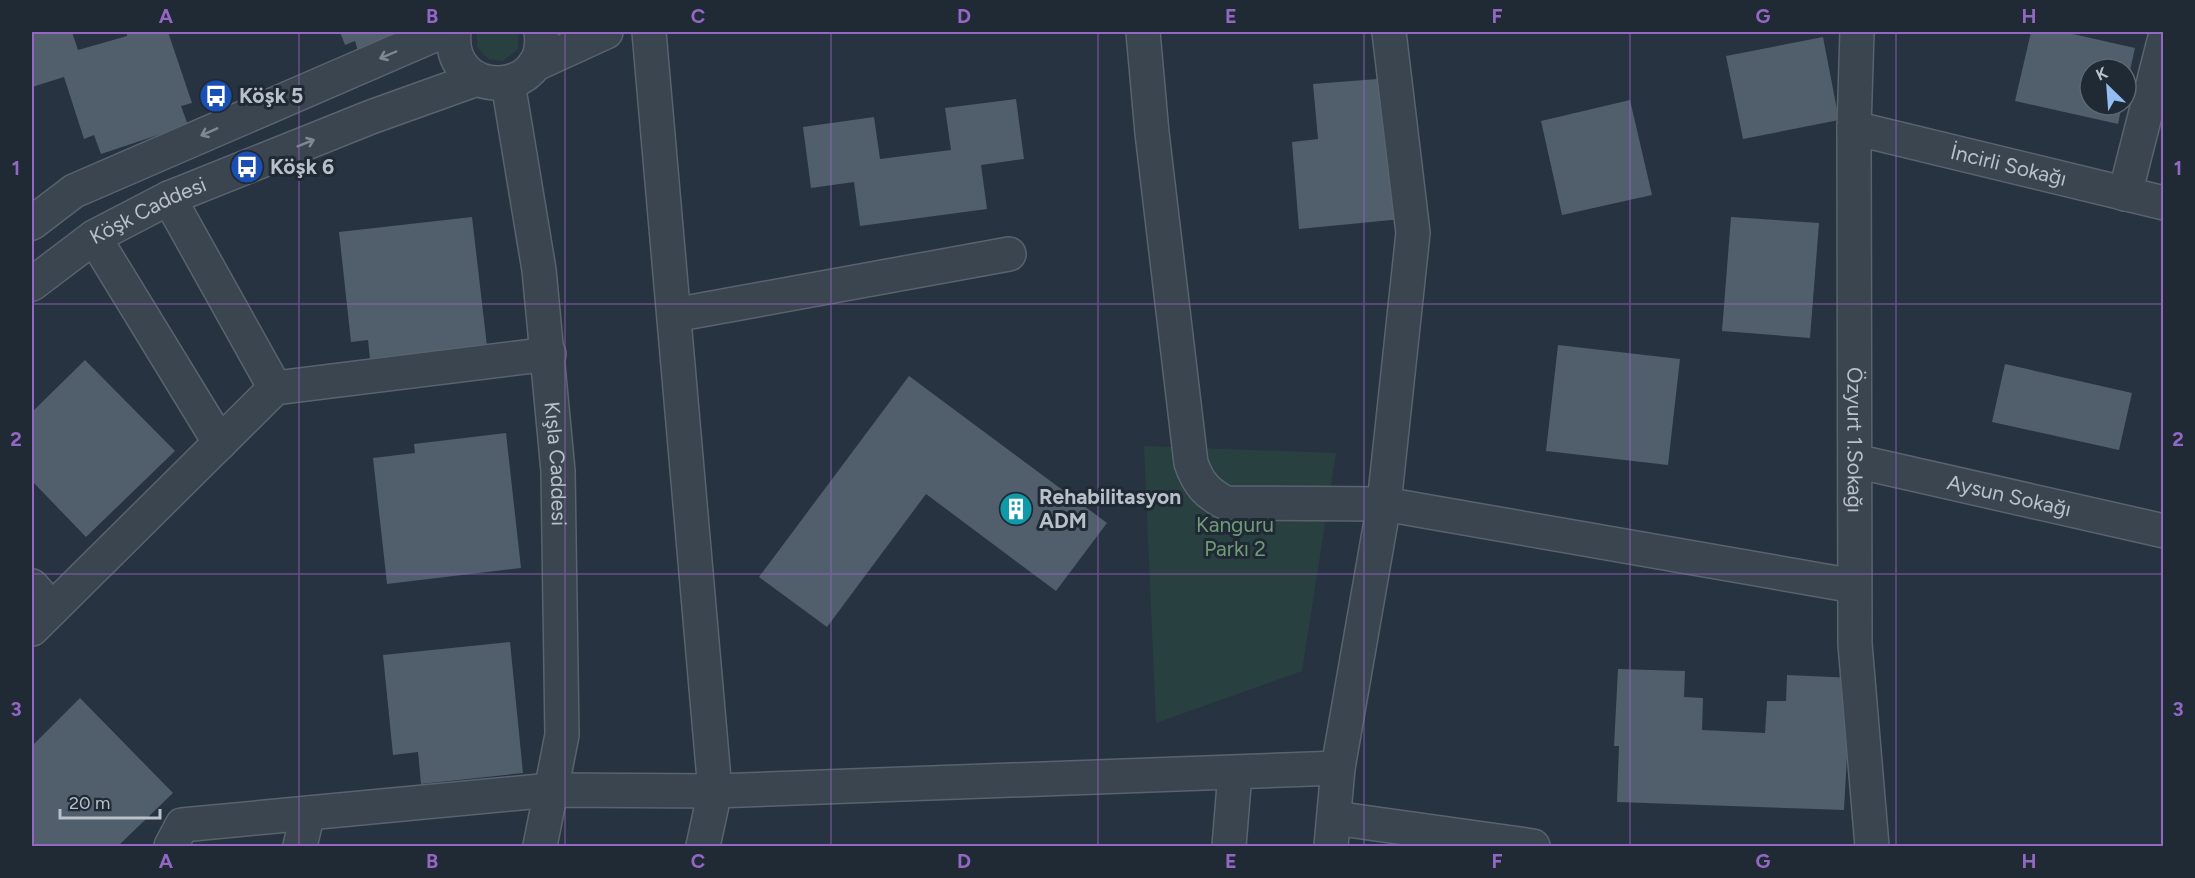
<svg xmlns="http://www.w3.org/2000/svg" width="2195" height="878" viewBox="0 0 2195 878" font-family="Figtree,sans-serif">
	<rect width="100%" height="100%" fill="#273340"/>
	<path fill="#294041" d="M477,32H519L518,49L503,61L488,59L477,47Z
		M1144,446L1336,453L1302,671L1156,723Z"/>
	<path fill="#515e6b" d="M32,32H72L78,50L127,36V34L133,32H168L192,103L181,106L188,125L101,154L94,135L84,139L64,77L32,87Z
		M340,32H448L361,61L355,41L345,45Z
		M2031,32H2064L2135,48L2127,84L2126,69H2090V105H2122L2118,124L2015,101Z
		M1823,37L1839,120L1743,139L1726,56Z
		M1390,78L1402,219L1299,229L1292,142L1318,139L1313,84Z
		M1016,99L1024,159L981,165L987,209L860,226L854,182L811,188L803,127L874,117L880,159L951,150L945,108Z
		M1630,100L1652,195L1562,215L1541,121Z
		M472,217L487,346L370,359L368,340L351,342L339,232Z
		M1731,217L1819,223L1810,338L1722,331Z
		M1558,345L1680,359L1668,465L1546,451Z
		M85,360L175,451L86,537L32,481V412Z
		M2005,364L2132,393L2119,450L1992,422Z
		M909,376L1107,523L1056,591L926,494L827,627L759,577Z
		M506,433L521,568L387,584L373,458L415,453L414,444Z
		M510,642L523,773L421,784L418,752L393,755L383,655Z
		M1618,669L1685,671L1684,697L1703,698L1702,730L1765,733L1767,701H1786L1787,675L1855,678L1851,755H1847L1844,810L1617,802L1619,746H1614Z
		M80,698L173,793L118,846H37L32,841V746Z"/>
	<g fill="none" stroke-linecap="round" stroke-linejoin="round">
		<defs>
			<g id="minor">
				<path d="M454,32C447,102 551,98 541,32"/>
				<path d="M649,32L715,791L703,846"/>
				<path d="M1143,32L1152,133L1191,463C1198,483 1207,494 1226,503L1384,504L1854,586"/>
				<path id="s1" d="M1857,32L1854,128L1855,644L1872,846"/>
				<path d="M534,65L606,32"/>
				<path id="s2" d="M508,83L539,270L558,471L562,735L540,846"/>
				<path id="s3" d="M1854,128L2164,203"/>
				<path d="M2125,194L2164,41"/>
				<path d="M169,198L275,388"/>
				<path d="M32,223L74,191L441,32"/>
				<path d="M94,237L220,443"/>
				<path id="s4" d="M32,284L94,237L169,198L371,117L477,79"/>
				<path d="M674,315L1009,254"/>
				<path id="s5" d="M1855,461L2164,531"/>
				<path d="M32,586L52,609"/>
				<path d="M32,629L275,388L549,354"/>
				<path d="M1334,818L1533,846"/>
				<path d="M171,846L182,825L551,790L715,791L1338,768"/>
				<path d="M300,846L308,813"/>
				<path d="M1229,846L1235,773"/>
				<path d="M1331,846L1338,768L1384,504L1413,233L1389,32"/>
			</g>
		</defs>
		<use href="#minor" stroke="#59636d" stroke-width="36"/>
		<use href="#minor" stroke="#3b4550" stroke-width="33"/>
	</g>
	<defs><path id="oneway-shaft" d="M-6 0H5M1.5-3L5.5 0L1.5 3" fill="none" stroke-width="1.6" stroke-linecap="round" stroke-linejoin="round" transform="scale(1.5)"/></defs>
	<g stroke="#808993">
		<use href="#oneway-shaft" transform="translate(388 55) rotate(157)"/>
		<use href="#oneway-shaft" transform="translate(209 132) rotate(156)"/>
		<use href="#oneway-shaft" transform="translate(306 143) rotate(-22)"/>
	</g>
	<path fill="none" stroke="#9367c3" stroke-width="1.5" stroke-opacity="0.55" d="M299,32V846M565,32V846M831,32V846M1098,32V846M1364,32V846M1630,32V846M1896,32V846M32,304H2164M32,574H2164"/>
	<defs>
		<symbol id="bus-disc" viewBox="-11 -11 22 22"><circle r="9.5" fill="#1a4fb4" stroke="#202a35"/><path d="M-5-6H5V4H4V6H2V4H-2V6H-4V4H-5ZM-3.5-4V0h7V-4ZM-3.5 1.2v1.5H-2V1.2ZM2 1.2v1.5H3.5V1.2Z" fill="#fff"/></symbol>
		<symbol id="building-disc" viewBox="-11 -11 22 22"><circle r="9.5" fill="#0f9aa8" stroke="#202a35"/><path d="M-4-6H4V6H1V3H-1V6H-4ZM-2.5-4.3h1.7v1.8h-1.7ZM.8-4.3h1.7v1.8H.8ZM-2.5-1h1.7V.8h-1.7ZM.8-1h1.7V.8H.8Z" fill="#fff"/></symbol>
	</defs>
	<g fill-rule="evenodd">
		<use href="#bus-disc" x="197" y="77" width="38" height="38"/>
		<use href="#bus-disc" x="228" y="148" width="38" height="38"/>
		<use href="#building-disc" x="997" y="490" width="38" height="38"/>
	</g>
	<g text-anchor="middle" stroke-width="6" stroke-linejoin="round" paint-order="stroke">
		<g font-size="21" font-weight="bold" fill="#b8c0ca" stroke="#202a35" text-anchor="start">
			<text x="239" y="103">Köşk 5</text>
			<text x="270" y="174">Köşk 6</text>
			<text x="1039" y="504">Rehabilitasyon<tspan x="1039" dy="24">ADM</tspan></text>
		</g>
		<g font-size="21" fill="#b8c0ca" stroke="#202a35">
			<text dy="7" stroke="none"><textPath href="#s3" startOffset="159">İncirli Sokağı</textPath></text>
			<text dy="7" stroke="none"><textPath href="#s4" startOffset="138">Köşk Caddesi</textPath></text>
			<text dy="7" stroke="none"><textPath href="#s1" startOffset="408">Özyurt 1.Sokağı</textPath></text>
			<text dy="7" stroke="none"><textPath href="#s2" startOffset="384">Kışla Caddesi</textPath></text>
			<text dy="7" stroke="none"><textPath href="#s5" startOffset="158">Aysun Sokağı</textPath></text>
		</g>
		<g font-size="21" fill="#719a78" stroke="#202a35">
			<text x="1235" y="532">Kanguru<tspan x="1235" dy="24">Parkı 2</tspan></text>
		</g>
	</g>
	<rect width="2195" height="878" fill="none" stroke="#202a35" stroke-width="66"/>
	<g transform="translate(2108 87) rotate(335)"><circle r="28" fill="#202a35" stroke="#5d6671" stroke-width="1.5"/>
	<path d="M0-4.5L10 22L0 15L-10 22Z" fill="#94bef3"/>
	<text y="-9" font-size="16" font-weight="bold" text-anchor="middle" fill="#b8c0ca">K</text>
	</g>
	<path d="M60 809v9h100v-9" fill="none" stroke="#b8c0ca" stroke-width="3"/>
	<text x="69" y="809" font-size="18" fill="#b8c0ca" stroke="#202a35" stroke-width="4.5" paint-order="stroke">20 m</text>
	<rect x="33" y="33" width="2129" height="812" fill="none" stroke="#9367c3" stroke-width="2"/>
	<g font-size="20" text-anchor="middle" font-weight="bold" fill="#9367c3">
		<text x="166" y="23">A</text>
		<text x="432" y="23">B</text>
		<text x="698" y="23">C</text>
		<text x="964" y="23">D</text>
		<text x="1231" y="23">E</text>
		<text x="1497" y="23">F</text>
		<text x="1763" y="23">G</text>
		<text x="2029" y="23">H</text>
		<text x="16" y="175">1</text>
		<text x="2178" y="175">1</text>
		<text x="16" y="446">2</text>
		<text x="2178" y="446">2</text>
		<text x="16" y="716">3</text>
		<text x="2178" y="716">3</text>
		<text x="166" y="868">A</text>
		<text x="432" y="868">B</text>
		<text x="698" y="868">C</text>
		<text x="964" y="868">D</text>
		<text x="1231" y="868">E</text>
		<text x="1497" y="868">F</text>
		<text x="1763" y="868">G</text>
		<text x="2029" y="868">H</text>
	</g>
</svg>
